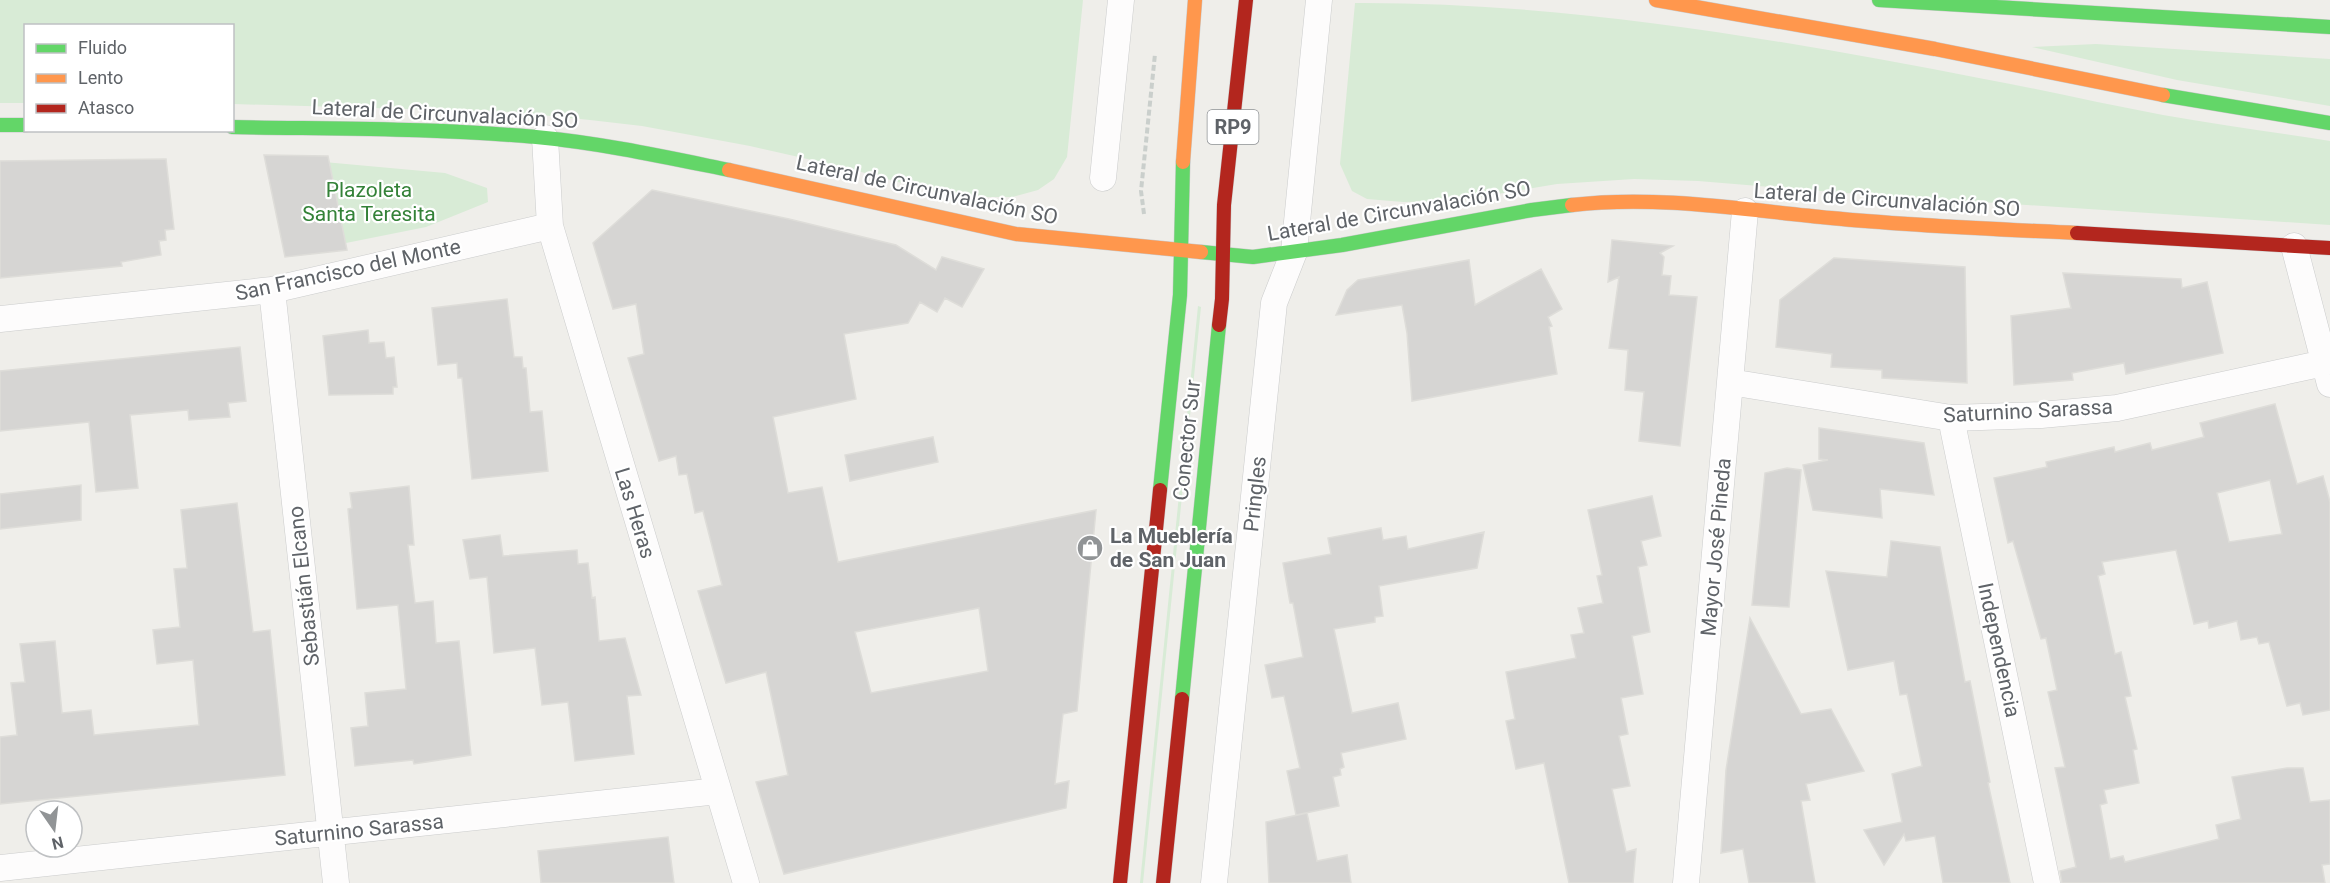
<svg xmlns="http://www.w3.org/2000/svg" width="2330" height="883" viewBox="0 0 2330 883" font-family="Roboto,sans-serif">
	<rect width="100%" height="100%" fill="#efeeea"/>
	<path fill="#d8ebd6" d="M0,0H1083L1067,157L1054,179L1038,190L1012,197H974L931,191L843,167L750,146L642,126L590,120L511,112L233,104L232,26H26L25,103H0Z
		M1355,3C1565,2 1778,39 1984,79C2044,90 2103,104 2163,115C2219,125 2274,132 2330,141V225L1846,193L1698,181L1634,179L1557,184L1456,201L1403,202L1367,199L1352,191L1340,164Z
		M2096,44L2330,59V106L2177,80L2032,47Z
		M324,162L445,173L487,188L488,202L426,227L341,244Z
		M1198,306L1201,307L1143,883H1140Z"/>
	<path fill="#d6d5d3" stroke="#deddd9" stroke-width="1.5" fill-rule="evenodd" d="M264,155L328,156L347,250L285,257Z
		M166,159L174,229L165,230L166,240L159,241L161,255L121,262L122,266L0,278V161Z
		M652,190L789,219L896,245L936,270L942,257L984,269L962,307L945,298L937,312L920,302L908,323L844,334L856,399L773,417L788,493L822,487L838,562L1096,510L1077,711L1063,714L1055,784L1069,781L1066,808L784,874L756,782L788,775L766,672L726,683L698,591L722,585L703,511L695,513L687,474L679,475L676,456L659,461L628,358L644,354L636,304L613,309L593,243ZM979,608L988,671L871,693L855,632Z
		M1612,240L1673,246L1660,253L1664,257L1662,275L1671,276L1669,295L1697,297L1680,446L1639,441L1644,392L1625,390L1628,350L1609,348L1619,277L1608,282Z
		M1834,258L1965,267L1967,383L1882,378V370L1831,367L1832,354L1776,347L1780,300Z
		M1469,260L1475,305L1541,269L1562,309L1548,317L1552,326L1549,327L1557,374L1412,401L1407,333L1402,305L1336,315L1347,290L1358,280Z
		M2063,273L2181,279L2182,288L2207,282L2223,353L2126,374L2124,363L2072,373L2073,380L2014,385L2011,316L2071,308Z
		M507,299L514,357H522L523,368H526L530,412L542,411L548,471L472,479L462,378H458L457,363L438,365L432,308Z
		M368,330L369,343L384,342L386,358L394,357L397,387H393V394L329,395L323,336Z
		M240,347L246,401L228,403L230,417L189,420L188,410L130,415L138,488L96,492L89,422L0,431V371Z
		M2275,404L2297,484L2323,476L2330,502V710L2303,715L2300,703L2287,706L2269,642L2259,644L2257,637L2241,640L2237,621L2209,628L2208,621L2194,624L2176,550L2102,562L2105,574L2098,576L2115,654L2121,652L2131,696L2125,697L2137,749L2133,750L2139,783L2104,790L2107,803L2100,805L2110,859L2123,856L2125,862L2219,839L2216,825L2241,819L2232,777L2287,768H2303L2310,802L2330,800V864L2322,865L2325,883H2062L2060,871L2076,867L2055,768L2065,767L2048,692L2057,690L2046,638L2041,639L2013,541L2008,543L1994,478L2047,467L2046,462L2114,447L2115,452L2150,443L2152,450L2204,437L2200,423ZM2270,480L2282,534L2229,542L2217,493Z
		M1819,428L1924,443L1934,495L1880,489L1882,518L1813,510L1803,465L1828,460L1819,459Z
		M933,437L938,462L850,481L845,455Z
		M1787,468L1801,470L1789,607L1752,605L1765,473Z
		M81,485V520L0,529V494Z
		M409,486L414,545H408L415,603L433,601L436,643L459,641L471,755L414,764L413,760L355,766L351,728L368,726L365,693L406,689L398,605L357,609L348,509L352,508L350,493Z
		M1652,496L1661,536L1641,541L1647,565L1638,567L1650,632L1632,636L1643,694L1621,698L1628,734L1619,736L1630,786L1612,789L1626,852L1636,849L1633,883H1569L1544,763L1516,769L1506,721L1515,719L1506,672L1576,658L1571,635L1584,633L1578,608L1603,603L1597,576L1602,575L1588,510Z
		M237,503L253,632L270,630L285,775L0,804V737L17,735L11,683L25,682L20,644L55,641L62,713L91,710L94,735L199,725L193,660L157,664L153,630L180,627L174,569L187,568L181,510Z
		M1381,528L1383,540L1406,536L1408,549L1484,532L1477,568L1379,586L1383,616L1375,617V622L1334,629L1352,713L1398,703L1406,739L1341,753L1344,767L1340,769L1341,775L1333,777L1339,806L1296,815L1287,771L1300,768L1284,696L1272,698L1265,665L1303,657L1293,603H1290L1283,563L1331,554L1328,538Z
		M500,535L503,556L577,550L578,564L588,563L592,598L595,597L599,641L625,638L641,695L627,696L634,754L575,761L568,702L542,705L535,648L494,653L487,577L470,579L463,540Z
		M1891,541L1940,547L1965,682L1970,681L1990,782L1988,783L2010,883H1943L1935,836L1906,841L1904,834L1884,865L1864,830L1902,822L1892,774L1922,766L1907,694L1900,695L1894,661L1848,670L1826,571L1887,577Z
		M1750,618L1801,714L1831,709L1864,771L1806,784L1810,800L1801,801L1815,883H1749L1743,849L1721,853L1726,770Z
		M1307,813L1317,861L1347,855L1351,883H1269L1266,822Z
		M668,837L674,883H541L538,851Z"/>
	<g fill="none" stroke-linecap="round" stroke-linejoin="round">
		<defs>
			<path id="street" d="M545,138L550,226L746,883
				M1103,178L1121,0
				M2294,246L2330,384
				M272,290L336,883
				M0,319L272,290L550,226
				M1730,382L1951,418L2041,415L2117,408L2324,363
				M1951,418L2047,883
				M0,868L718,791
				M1214,883L1274,303L1294,252L1319,0
				M1686,883L1745,211"/>
			<path id="fast" d="M1879,0L2330,27
				M2163,95L2330,123
				M0,125H26
				M232,127C333,129 435,128 536,137C601,143 665,157 729,170
				M1201,252L1253,257L1342,245L1532,210L1572,205
				M1160,490L1180,295L1183,162
				M1182,699L1219,325"/>
			<path id="slow" d="M1656,0L1935,49L2163,95
				M1183,162L1195,0
				M729,170L1016,234L1201,252
				M1572,205C1658,195 1745,210 1831,218C1913,226 1995,229 2077,233"/>
			<path id="jam" d="M2077,233L2330,248
				M1219,325L1222,299L1224,205L1246,0
				M1120,883L1160,490
				M1163,883L1182,699"/>
		</defs>
		<use href="#street" stroke="#cbcccc" stroke-width="27"/>
		<use href="#fast" stroke="#cacacb" stroke-width="15"/>
		<use href="#slow" stroke="#cacacb" stroke-width="15"/>
		<use href="#jam" stroke="#cacacb" stroke-width="15"/>
		<path stroke="#cacfcc" stroke-width="4" stroke-dasharray="6 3" stroke-linecap="butt" d="M1144,214L1141,191L1155,54"/>
		<use href="#street" stroke="#fdfcfc" stroke-width="26"/>
		<use href="#fast" stroke="#63d668" stroke-width="14"/>
		<use href="#slow" stroke="#ff974d" stroke-width="14"/>
		<use href="#jam" stroke="#b3261e" stroke-width="14"/>
	</g>
	<defs>
		<symbol id="shop-disc" viewBox="-11 -11 22 22"><circle r="9.5" fill="#919496" stroke="#fff"/><path d="M-5-2.5h2.3a2.7 3.5 0 0 1 5.4 0H5L5.5 6h-11ZM-1.5-2.5h3a1.5 2.3 0 0 0-3 0Z" fill="#fff"/></symbol>
	</defs>
	<g fill-rule="evenodd">
		<use href="#shop-disc" x="1075" y="533" width="30" height="30"/>
	</g>
	<g text-anchor="middle" stroke-width="4.5" stroke-linejoin="round" paint-order="stroke">
		<rect fill="#fff" stroke="#8f9295" stroke-width="1.5" x="1207.5" y="110" width="51" height="34" rx="4.5"/>
		<g font-size="20" font-weight="bold" fill="#5f6368">
			<text x="1233" y="134">RP9</text>
		</g>
		<g font-size="21" fill="#5f6368" stroke="#fff">
			<text transform="translate(445 114) rotate(3)" y="7">Lateral de Circunvalación SO</text>
			<text transform="translate(927 190) rotate(12)" y="7">Lateral de Circunvalación SO</text>
			<text transform="translate(1887 200) rotate(4)" y="7">Lateral de Circunvalación SO</text>
			<text transform="translate(1399 211) rotate(-10)" y="7">Lateral de Circunvalación SO</text>
			<text transform="translate(348 270) rotate(-12)" y="7">San Francisco del Monte</text>
			<text transform="translate(2028 411) rotate(-3)" y="7">Saturnino Sarassa</text>
			<text transform="translate(1187 440) rotate(-84)" y="7">Conector Sur</text>
			<text transform="translate(1255 494) rotate(-84)" y="7">Pringles</text>
			<text transform="translate(635 513) rotate(73)" y="7">Las Heras</text>
			<text transform="translate(1716 547) rotate(-85)" y="7">Mayor José Pineda</text>
			<text transform="translate(304 586) rotate(-96)" y="7">Sebastián Elcano</text>
			<text transform="translate(1999 650) rotate(78)" y="7">Independencia</text>
			<text transform="translate(359 830) rotate(-6)" y="7">Saturnino Sarassa</text>
		</g>
		<g font-size="21" fill="#348238" stroke="#fff">
			<text x="369" y="197">Plazoleta<tspan x="369" dy="24">Santa Teresita</tspan></text>
		</g>
		<g font-size="21" font-weight="bold" fill="#5f6368" stroke="#fff" text-anchor="start">
			<text x="1110" y="543">La Mueblería<tspan x="1110" dy="24">de San Juan</tspan></text>
		</g>
	</g>
	<rect x="24" y="24" width="210" height="108" fill="#ffffff" stroke="#bfc1c3" stroke-width="1.5"/>
	<rect x="36" y="44" width="30" height="9" fill="#63d668" stroke="#bfc1c3" stroke-width="1.5"/>
	<text x="78" y="54" font-size="18" fill="#5f6368">Fluido</text>
	<rect x="36" y="74" width="30" height="9" fill="#ff974d" stroke="#bfc1c3" stroke-width="1.5"/>
	<text x="78" y="84" font-size="18" fill="#5f6368">Lento</text>
	<rect x="36" y="104" width="30" height="9" fill="#b3261e" stroke="#bfc1c3" stroke-width="1.5"/>
	<text x="78" y="114" font-size="18" fill="#5f6368">Atasco</text>
	<g transform="translate(54 829) rotate(166)"><circle r="28" fill="#ffffff" stroke="#bfc1c3" stroke-width="1.5"/>
	<path d="M0-4.5L10 22L0 15L-10 22Z" fill="#919496"/>
	<text y="-9" font-size="16" font-weight="bold" text-anchor="middle" fill="#5f6368">N</text>
	</g>
</svg>
